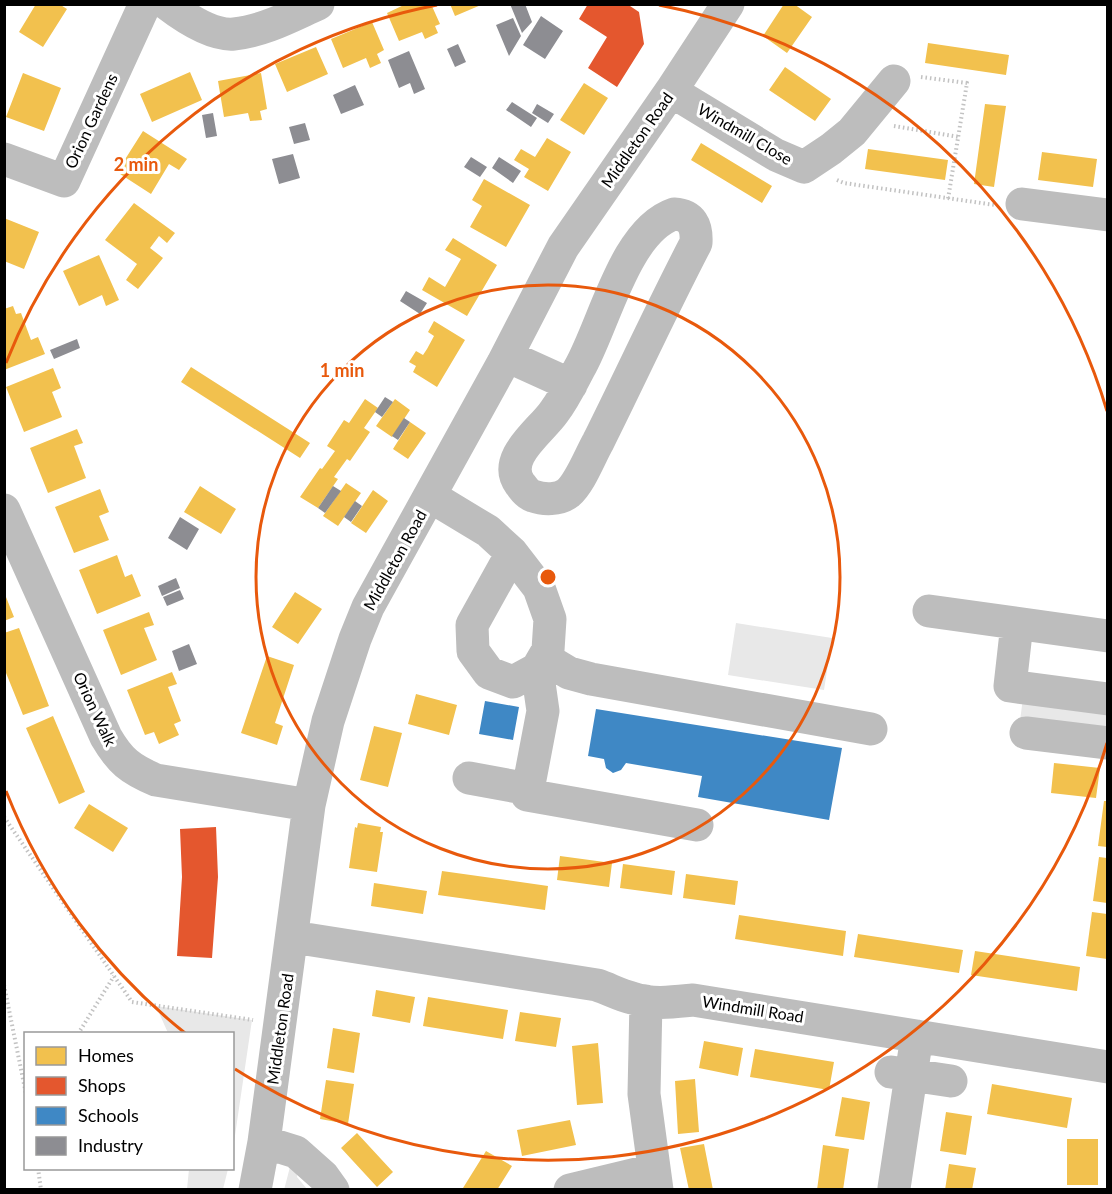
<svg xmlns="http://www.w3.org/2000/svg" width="1112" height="1194" viewBox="0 0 1112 1194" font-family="Lato,sans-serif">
	<rect width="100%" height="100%" fill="#fff"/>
	<path fill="#e8e8e8" d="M736,623L832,638L824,690L728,675Z
		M1025,682L1107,694V733L1020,721Z
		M156,1006L252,1020L233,1149L232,1034L168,1033Z
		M291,1163L299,1166L297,1177L307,1189L284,1190Z
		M189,1169H228L223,1189H187Z"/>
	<path fill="#f2c14e" d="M36,4H59L67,9L43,47L19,32Z
		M406,4H431L440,24L435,26L438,33L425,39L422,32L399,41L387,13Z
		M450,4H481V5L455,16Z
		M784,4H794L812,17L787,53L763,36Z
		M372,22L384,50L377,54L381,63L370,68L366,58L343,68L331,39Z
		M928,43L1009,55L1006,75L925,63Z
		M316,47L328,74L287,92L275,64Z
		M785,67L831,99L815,121L769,90Z
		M190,72L202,100L152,122L140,94Z
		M23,73L61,88L44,131L6,117Z
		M261,73L267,109L260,111L262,120L250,121L248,113L224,117L218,81Z
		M584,83L608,98L584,135L560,120Z
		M985,104L1006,106L994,187L974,184Z
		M143,131L187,159L179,170L169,164L151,194L117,172Z
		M547,138L571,152L548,191L524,177L529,169L514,160L521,149L535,157Z
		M701,143L772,186L762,203L691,160Z
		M868,149L948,160L945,180L865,169Z
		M1042,152L1097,159L1093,187L1038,180Z
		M484,179L530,205L506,247L470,227L482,206L472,200Z
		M134,203L175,233L167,243L159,236L150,248L163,258L138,289L126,280L137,264L105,240Z
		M4,218L39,232L24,269L4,261Z
		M453,238L497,265L467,316L422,290L429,277L445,287L461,259L445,250Z
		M99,255L119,300L106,306L102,295L79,306L63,271Z
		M13,306L16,314L21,313L31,340L38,337L45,354L4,370V309Z
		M434,321L465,340L437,387L413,372L416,366L409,362L416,351L423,355L427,349L434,336L428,332Z
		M191,367L310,443L300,458L181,382Z
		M53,368L61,388L52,392L62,417L24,432L6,387Z
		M365,399L378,408L364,428L370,432L350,461L347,459L334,477L338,479L318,508L300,497L320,468L322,469L335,451L327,446L344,420L349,423Z
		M395,399L410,410L392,437L376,426Z
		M410,422L426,433L408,459L393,449Z
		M77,429L83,443L74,446L86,478L48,493L30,448Z
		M346,483L361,493L338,526L323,516Z
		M200,486L236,509L221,534L184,512Z
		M100,489L109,512L99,516L109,540L74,553L55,507Z
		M373,490L388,501L366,533L351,523Z
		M117,555L125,577L132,574L141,596L97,614L79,570Z
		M4,592L14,617L4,621Z
		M295,592L322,609L298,644L272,627Z
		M149,612L154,625L144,628L157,660L121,675L103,630Z
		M19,628L49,706L23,715L4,668V633Z
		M267,656L294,665L275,723L283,726L277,745L241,733Z
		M172,672L177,684L168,687L181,721L174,724L179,735L159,744L154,732L145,735L127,690Z
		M416,694L457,705L449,735L408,724Z
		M53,716L85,792L59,804L26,728Z
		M374,726L402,733L388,787L360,780Z
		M1054,763L1100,768L1096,798L1051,793Z
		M1104,801H1107V847L1098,846Z
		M89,804L128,828L113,852L74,828Z
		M358,823L381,827L380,832H383L377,872L349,868L355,827L357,828Z
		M560,856L612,863L609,887L557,880Z
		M1099,857L1107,858V903L1093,901Z
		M623,864L675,871L672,895L620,888Z
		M442,871L548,886L545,910L438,895Z
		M686,874L738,881L735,905L683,898Z
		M374,883L427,891L423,914L371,906Z
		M1092,912L1107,914V959L1086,956Z
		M739,915L846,931L843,956L735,939Z
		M858,934L963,950L959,973L854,957Z
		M975,951L1080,967L1077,991L971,975Z
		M376,990L415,997L410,1023L372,1016Z
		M428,997L508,1010L503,1039L423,1026Z
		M520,1012L561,1018L556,1047L515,1041Z
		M333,1028L360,1033L354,1073L327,1068Z
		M704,1041L743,1048L738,1076L699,1068Z
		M598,1043L603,1103L577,1105L572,1046Z
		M755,1049L834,1062L829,1090L750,1077Z
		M695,1079L699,1132L678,1134L675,1081Z
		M326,1080L354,1084L348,1124L320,1119Z
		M992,1084L1072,1098L1067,1128L987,1114Z
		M842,1097L870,1102L864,1140L835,1136Z
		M946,1112L972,1116L966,1155L940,1151Z
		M570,1120L576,1145L522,1156L517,1130Z
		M357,1133L393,1172L377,1187L341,1148Z
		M1067,1139H1098V1185H1067Z
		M704,1144L713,1190H689L680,1148Z
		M823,1145L849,1149L843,1190H817Z
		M486,1151L512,1166L497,1190H465L463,1188Z
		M949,1164L976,1168L972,1190H945Z"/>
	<path fill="#e4572e" d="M588,4H627L639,12L644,44L617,87L588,68L607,37L579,19Z
		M216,827L218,877L212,958L177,956L182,877L180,829Z"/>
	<path fill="#3f88c5" d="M485,701L519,707L513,740L479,734Z
		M596,709L842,748L829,820L698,797L702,776L626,763L621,770L613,773L606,768L604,759L588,756Z"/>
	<path fill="#8d8d92" d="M510,4H525L532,22L522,33Z
		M541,16L563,31L545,59L523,45Z
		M513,18L521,36L509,56L496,25Z
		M458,44L466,62L455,67L447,49Z
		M409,51L425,89L414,94L410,83L399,88L388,60Z
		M355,85L364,105L341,114L333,95Z
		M512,102L537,118L531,127L506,110Z
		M537,104L554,114L548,123L532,113Z
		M213,113L217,136L206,138L202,115Z
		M305,123L310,140L294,144L289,127Z
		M293,154L300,178L279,184L272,159Z
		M471,157L487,167L480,177L464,167Z
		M499,157L521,171L513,183L492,168Z
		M406,291L427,303L420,314L400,301Z
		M77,339L80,348L54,359L50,350Z
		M385,397L393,402L382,417L375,412Z
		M404,418L410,422L398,440L392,436Z
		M333,486L341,491L325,513L318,508Z
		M355,501L362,506L351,522L344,517Z
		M180,517L199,529L187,550L168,538Z
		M176,578L180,588L162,596L158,586Z
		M180,590L184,599L167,606L163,597Z
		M189,644L197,664L179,671L172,651Z"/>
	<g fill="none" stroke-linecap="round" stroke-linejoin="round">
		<path stroke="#c2c2c2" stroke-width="4" stroke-dasharray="1.5 3" stroke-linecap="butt" d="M921,77L967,83L948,199
			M894,126L959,137
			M837,180L844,183L995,205
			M4,817L132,1002L253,1020
			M4,985L26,1094
			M78,1034L114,976
			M38,1168L41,1190"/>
		<path stroke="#bdbdbd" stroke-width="33" d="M167,4C184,17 212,36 234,34C264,31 291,16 318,4
			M671,91L776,155L804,167L831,149L852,132L894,81
			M4,159L64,181L145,4
			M1022,204L1108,215
			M674,214C692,215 697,226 696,243C662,308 631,376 598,442C590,456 580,483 568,493C559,500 544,500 533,496C527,494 524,489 520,484C501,458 541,431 554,412C564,399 571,384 579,369C604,326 624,231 674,214Z
			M507,356L571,385
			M430,496L488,531L512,553L539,588L550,619L548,650L537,669L513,682L489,673L473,651L472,625L512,553
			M4,510L106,737C120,761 130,769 156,780L309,805
			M929,611L1108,636
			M1017,624L1010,686L1108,699
			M544,658L569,673L591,679L871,729
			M537,669L543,711L527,795L697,825
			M1026,733L1108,743
			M469,778L529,789
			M293,937L597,985C609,989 620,995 632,998C652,1005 673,1002 693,1000L1108,1067
			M646,1001L644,1094L657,1190
			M891,1072L951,1081
			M264,1142L296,1152L323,1176L333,1190
			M894,1188L917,1036
			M255,1190L264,1142L309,805L328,721L355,639L368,607L503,363L563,247L671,91L728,4
			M570,1190L653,1170"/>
	</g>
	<g fill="none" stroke="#e8590c" stroke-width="3">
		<circle cx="548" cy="577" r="292"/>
		<path d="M1107 743A583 583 0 0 1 235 1069M185 1033A583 583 0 0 1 6 791M6 363A583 583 0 0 1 437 5M659 5A583 583 0 0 1 1107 411"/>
	</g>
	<g text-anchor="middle" stroke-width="6" stroke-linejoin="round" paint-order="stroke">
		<g font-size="16" fill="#000" stroke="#fff">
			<text transform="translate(91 121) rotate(-65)" y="6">Orion Gardens</text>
			<text transform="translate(745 134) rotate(30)" y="6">Windmill Close</text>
			<text transform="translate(637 140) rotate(-55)" y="6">Middleton Road</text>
			<text transform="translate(395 560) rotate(-61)" y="6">Middleton Road</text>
			<text transform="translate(95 709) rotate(65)" y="6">Orion Walk</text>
			<text transform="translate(753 1009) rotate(9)" y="6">Windmill Road</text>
			<text transform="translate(280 1029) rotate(-82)" y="6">Middleton Road</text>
		</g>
	</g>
	<circle cx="548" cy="577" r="9" fill="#e8590c" stroke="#fff" stroke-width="3"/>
	<g font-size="18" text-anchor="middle" font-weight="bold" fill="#e8590c" stroke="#fff" stroke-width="6" stroke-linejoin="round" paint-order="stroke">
		<text x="136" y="171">2 min</text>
		<text x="342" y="377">1 min</text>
	</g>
	<rect width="1112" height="1194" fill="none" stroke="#000000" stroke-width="12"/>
	<rect x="24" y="1032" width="210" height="138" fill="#ffffff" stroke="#999999" stroke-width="1.5"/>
	<rect x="36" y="1047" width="30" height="18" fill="#f2c14e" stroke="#999999" stroke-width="1.5"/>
	<text x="78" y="1062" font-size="18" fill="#000000">Homes</text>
	<rect x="36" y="1077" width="30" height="18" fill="#e4572e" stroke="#999999" stroke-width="1.5"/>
	<text x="78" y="1092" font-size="18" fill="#000000">Shops</text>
	<rect x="36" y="1107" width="30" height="18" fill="#3f88c5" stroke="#999999" stroke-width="1.5"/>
	<text x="78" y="1122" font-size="18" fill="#000000">Schools</text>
	<rect x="36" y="1137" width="30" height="18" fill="#8d8d92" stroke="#999999" stroke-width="1.5"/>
	<text x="78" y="1152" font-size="18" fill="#000000">Industry</text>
</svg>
